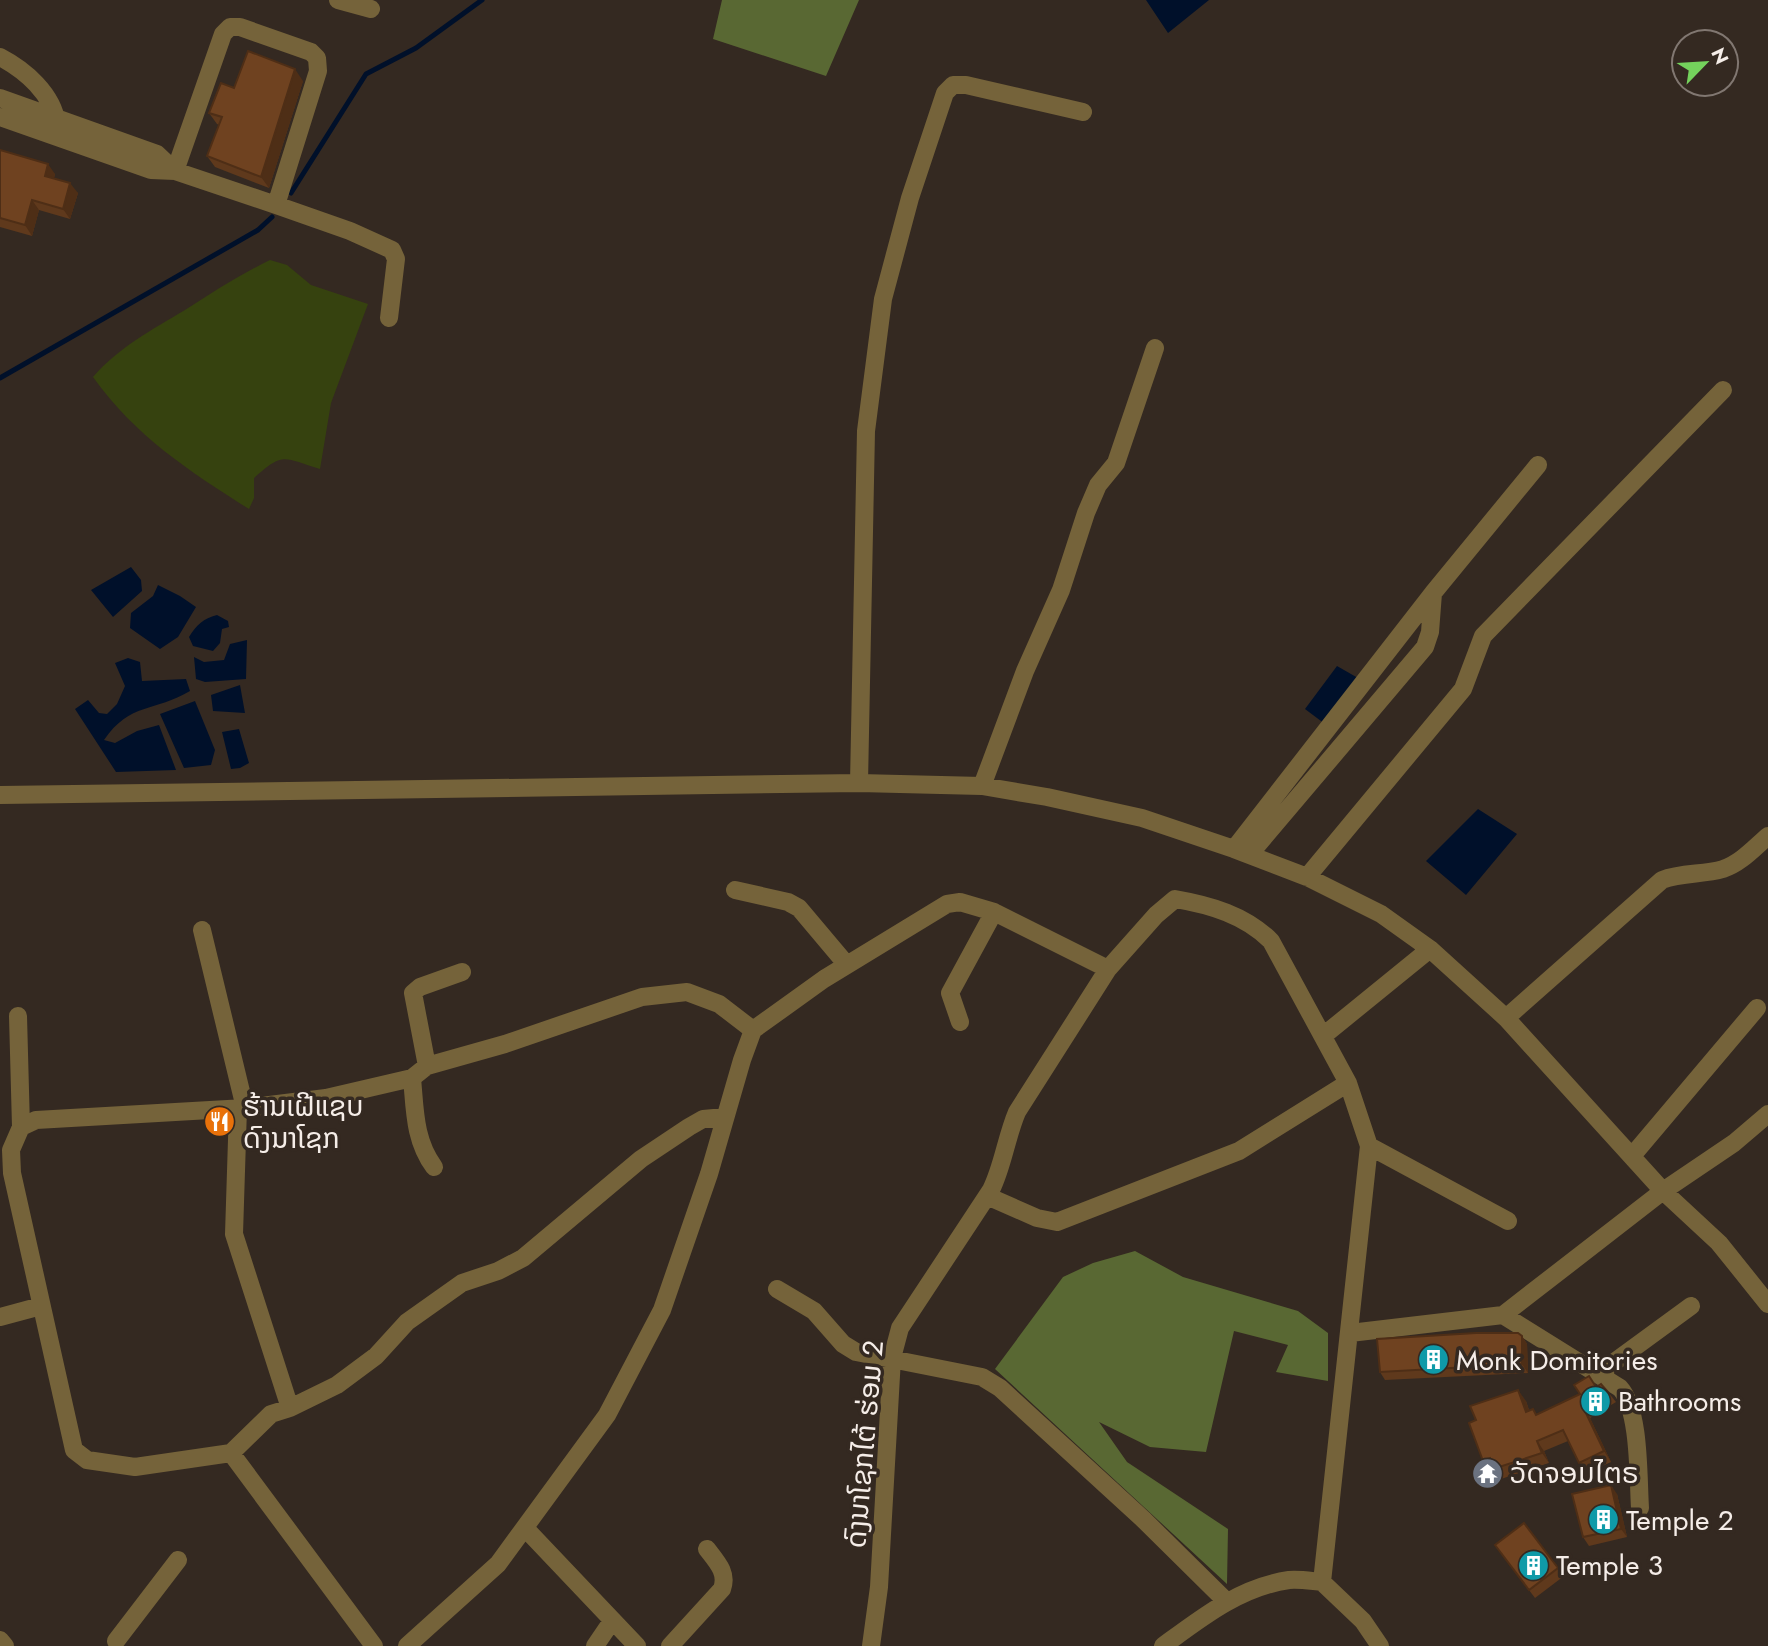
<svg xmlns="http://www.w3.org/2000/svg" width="1768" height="1646" viewBox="0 0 1768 1646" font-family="Jost,'Noto Sans Lao',sans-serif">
	<rect width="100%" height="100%" fill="#342921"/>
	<path fill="#36420f" d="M270,260L287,265L311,285L368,304L331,403L320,469C283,458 284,451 254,478V498L249,509C189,471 135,436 93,377C118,348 153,329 185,310C213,292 241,274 270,260Z"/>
	<path fill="#596833" d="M722,0H859L826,76L713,39Z
		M1135,1251L1183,1277L1298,1311L1328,1333V1381L1276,1372L1288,1345L1234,1331L1206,1452L1150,1447L1099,1422L1127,1462L1228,1529L1227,1584L995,1369L1063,1277L1093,1263Z"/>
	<path fill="#00102a" d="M1146,0H1209L1168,33Z
		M131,567L141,580L142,591L113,617L91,590Z
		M158,585L180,596L196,607L178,637L160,649L130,628L131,613L153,596Z
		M217,615L228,621L229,627L222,629L220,643L213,651L193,646L189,637C197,624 203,619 217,615Z
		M247,640L246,679L205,682L196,679L194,657L204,662L224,660L230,644Z
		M128,658L140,662L142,681L186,679L190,691C155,712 130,702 104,740L115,743L137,731L159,725L176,770L116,772L75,709L88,700L99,713L107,714L117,704L125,686L115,663Z
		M1337,666L1358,678L1325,724L1305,709Z
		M240,685L245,713L213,711L211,695Z
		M195,701L215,750L211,765L184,768L160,714Z
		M239,729L249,763L240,768L231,769L222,732Z
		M1478,809L1517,834L1466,895L1426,861Z"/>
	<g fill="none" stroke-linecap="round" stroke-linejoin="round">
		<path stroke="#00102a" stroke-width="5" d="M291,193L366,74L416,48L482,0
			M0,378L258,230L272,217"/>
		<path stroke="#75633a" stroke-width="18" d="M338,0L371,9
			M0,57C25,70 53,94 57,124
			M0,98L157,154L175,171
			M0,117L151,170L175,171L276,205L350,231L392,250L396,259L389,318
			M175,171L223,34L230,27H240L311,52L317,58L318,71L276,205
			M859,783L866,431L883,299L910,198L945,93L953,85H966L1083,112
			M982,786L1025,671L1061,590L1086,513L1098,485L1116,463L1155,348
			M0,795L859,783L982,786L1047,797L1142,818L1234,849L1307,877L1381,914L1430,949L1506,1018L1663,1191L1719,1243L1768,1304
			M1234,849L1433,593L1538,465
			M1249,855L1425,647L1430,632L1433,593
			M1307,877L1463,689L1483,636L1723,390
			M735,890L788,902L799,908L847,965
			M202,930L245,1108
			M18,1016L21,1127
			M1506,1018L1662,880C1682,872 1703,875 1723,869C1741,863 1754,848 1768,836
			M960,1022L950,993L994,912
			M1323,1036L1430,949
			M427,1066L413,993L420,987L462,972
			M412,1078C415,1109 414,1140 434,1167
			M238,1108L234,1234L290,1408
			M725,1117L703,1119L689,1127L641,1159L523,1258L498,1271L462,1283L407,1322L376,1356L337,1385L290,1408L271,1414L231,1453L135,1467L87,1460L74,1450L12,1173L11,1150L21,1127L36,1120L245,1108L326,1098L412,1078L427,1066L505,1044L642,997L687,992L719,1004L753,1030
			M1369,1146L1508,1221
			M1632,1156L1757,1008
			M987,1196L1037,1218L1057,1222L1239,1151L1348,1083
			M777,1289L814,1311L843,1344L856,1352L982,1377L1000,1388L1144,1520L1227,1602
			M1503,1315L1620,1388C1640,1410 1638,1477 1640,1508
			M0,1317L41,1306
			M1350,1333L1503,1315L1663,1191L1734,1143L1768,1114
			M1598,1374L1691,1306
			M231,1453L374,1646
			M525,1528L637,1646
			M0,1640L5,1646
			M116,1641L178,1560
			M407,1646L498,1564L607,1415L662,1310L709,1174L742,1060L753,1030L824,979L947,904L960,902L994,912L1108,969L1156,915L1175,899C1210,905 1245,915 1271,941L1348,1083L1369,1146L1322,1582
			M595,1646L612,1621
			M670,1646L722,1589C728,1573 717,1562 707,1549
			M871,1646L879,1587L892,1358L900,1328L991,1190C1003,1166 1006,1138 1017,1112L1108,969
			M1163,1646C1201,1618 1240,1587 1289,1580C1299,1579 1311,1581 1322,1582L1363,1621L1380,1646"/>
	</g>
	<path fill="#5f391c" d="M303,81L269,188L215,167L207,156L219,125L217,124L209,113L234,88Z
		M0,150L55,174L54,178L78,193L70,219L39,210L32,236L0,227Z
		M1522,1336L1527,1344L1528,1373L1385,1380L1380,1372Z
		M1596,1386L1608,1392L1616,1402L1590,1418L1611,1462L1586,1474L1579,1463L1568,1441L1544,1451L1549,1463L1501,1479L1494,1470L1490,1471L1483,1461L1526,1401L1529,1410L1533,1409L1537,1415Z
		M1617,1494L1627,1537L1589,1546L1583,1537Z
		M1524,1523L1564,1576L1535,1598L1495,1545Z"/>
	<path fill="#4e2e16" d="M295,69L303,81L269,188L261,177Z
		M48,164L55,174L52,186L45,176Z
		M70,183L78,193L70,219L63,209Z
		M32,200L39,210L32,236L25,225Z
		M1522,1336L1527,1344L1528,1373L1522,1364Z
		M1518,1390L1526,1401L1533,1422L1526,1412Z
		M1583,1407L1590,1418L1611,1462L1604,1451Z
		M1537,1441L1544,1451L1549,1463L1542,1453Z
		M1611,1485L1617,1494L1627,1537L1621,1529Z"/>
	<path fill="#6f4220" stroke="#4e2e16" stroke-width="2" d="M248,51L295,69L261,177L207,156L222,117L209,113L221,83L234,88Z
		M0,150L48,164L45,176L70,183L63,209L32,200L25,225L0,218Z
		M1476,1333H1518L1522,1336V1364L1380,1372L1377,1339Z
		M1589,1376L1596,1387L1601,1384L1608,1392L1583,1407L1604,1451L1579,1463L1563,1430L1537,1441L1542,1453L1493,1469L1490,1458L1483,1461L1469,1423L1476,1420L1470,1406L1518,1390L1526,1412L1533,1409L1536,1415L1580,1394L1574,1385Z
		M1611,1485L1621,1529L1583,1537L1572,1494Z
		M1524,1523L1558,1568L1529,1590L1495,1545Z"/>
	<defs>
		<symbol id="restaurant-disc" viewBox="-11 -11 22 22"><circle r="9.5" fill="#e8710a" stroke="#342921"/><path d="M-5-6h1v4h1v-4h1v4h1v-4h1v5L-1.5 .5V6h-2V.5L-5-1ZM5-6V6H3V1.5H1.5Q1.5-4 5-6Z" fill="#fff"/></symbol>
		<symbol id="building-disc" viewBox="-11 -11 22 22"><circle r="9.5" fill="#0f9aa8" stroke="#342921"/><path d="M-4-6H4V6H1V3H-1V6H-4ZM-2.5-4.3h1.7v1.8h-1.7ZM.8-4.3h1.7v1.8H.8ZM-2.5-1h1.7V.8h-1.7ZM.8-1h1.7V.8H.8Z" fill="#fff"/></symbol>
		<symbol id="temple-disc" viewBox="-11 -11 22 22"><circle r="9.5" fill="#6b7280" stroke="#342921"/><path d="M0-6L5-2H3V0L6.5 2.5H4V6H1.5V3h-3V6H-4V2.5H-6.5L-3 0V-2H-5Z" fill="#fff"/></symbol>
	</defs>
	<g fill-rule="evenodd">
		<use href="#restaurant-disc" x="202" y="1104" width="35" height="35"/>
		<use href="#building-disc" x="1416" y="1342" width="35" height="35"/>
		<use href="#building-disc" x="1578" y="1384" width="35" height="35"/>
		<use href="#temple-disc" x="1470" y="1456" width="35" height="35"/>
		<use href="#building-disc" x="1586" y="1502" width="35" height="35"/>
		<use href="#building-disc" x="1516" y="1548" width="35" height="35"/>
	</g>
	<g text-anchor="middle" stroke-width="7" stroke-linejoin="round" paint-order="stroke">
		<g font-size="28" fill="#f5ede8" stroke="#342921" text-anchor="start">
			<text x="243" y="1116">ຮ້ານເຝີແຊບ<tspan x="243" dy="32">ດົງນາໂຊກ</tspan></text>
			<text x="1456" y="1370">Monk Domitories</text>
			<text x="1618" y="1411">Bathrooms</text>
			<text x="1510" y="1483">ວັດຈອມໄຕຣ</text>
			<text x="1626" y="1530">Temple 2</text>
			<text x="1556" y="1575">Temple 3</text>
		</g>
		<g font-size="28" fill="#f5ede8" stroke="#342921">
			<text transform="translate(864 1444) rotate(-85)" y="10">ດົງນາໂຊກໄຕ້ ຮ່ອມ 2</text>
		</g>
	</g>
	<g transform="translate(1705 63) rotate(65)"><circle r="33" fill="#342921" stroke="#817771" stroke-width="2"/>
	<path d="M0-5L12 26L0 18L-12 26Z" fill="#74d25c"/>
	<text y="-10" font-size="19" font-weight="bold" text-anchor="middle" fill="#f5ede8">N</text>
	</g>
</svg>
